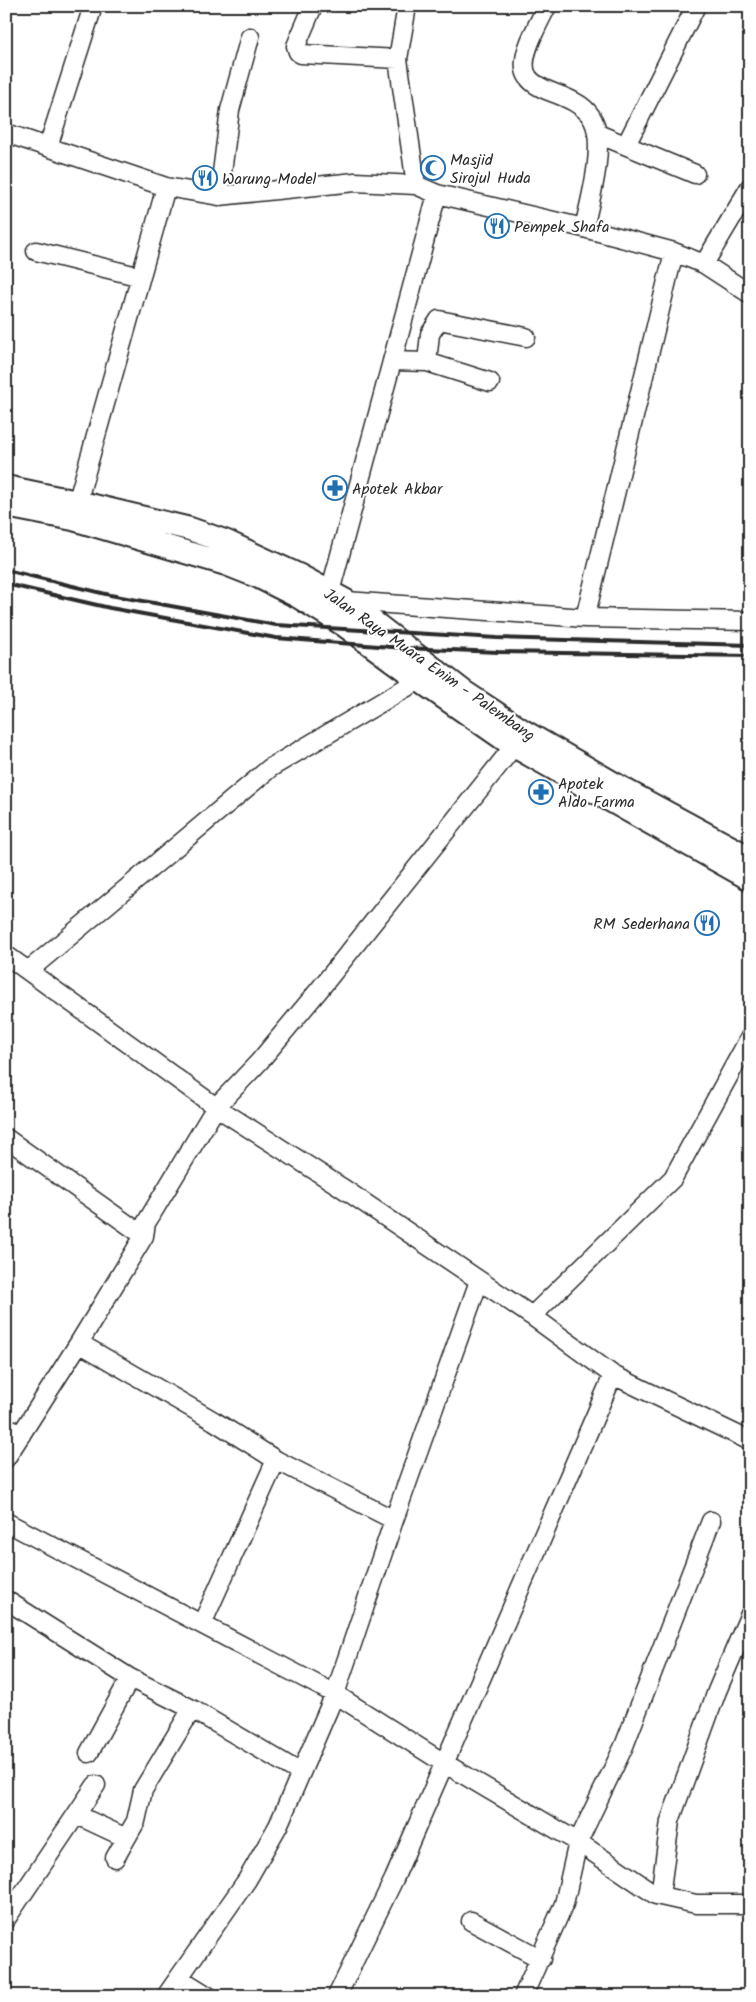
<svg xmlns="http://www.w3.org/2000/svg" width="756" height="2002" viewBox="0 0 756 2002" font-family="Kalam,sans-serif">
	<rect width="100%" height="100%" fill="#fff"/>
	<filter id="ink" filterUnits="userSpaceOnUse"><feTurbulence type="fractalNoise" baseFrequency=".02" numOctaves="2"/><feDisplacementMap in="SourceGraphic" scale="10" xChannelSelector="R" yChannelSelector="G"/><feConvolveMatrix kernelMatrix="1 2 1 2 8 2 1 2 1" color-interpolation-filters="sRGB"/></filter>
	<g filter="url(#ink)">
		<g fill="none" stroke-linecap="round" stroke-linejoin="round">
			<defs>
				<path id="minor" d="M313,6L296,46L298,52L301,54L398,59
					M407,6L398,59L416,185
					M547,6C539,23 516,60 528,77C535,88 553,92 564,97C576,102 587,108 593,120C606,145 590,201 584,228
					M6,133L166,187L219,196L355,182L416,185L437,194L584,228L674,252L704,264L750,294
					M598,134L695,174
					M626,145L696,6
					M48,147L93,6
					M219,196L230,110L250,37
					M36,251L141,277
					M704,264L750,187
					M392,361L427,362L430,334L439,320L526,337
					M427,362L490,382
					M74,514L166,187
					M330,592L437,194
					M346,601L585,618L750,621
					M585,618L674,252
					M6,955L216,1107L341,1187L532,1316L613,1375L750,1441
					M28,971L270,768L419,680
					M6,1138L144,1236
					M532,1316L673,1178L750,1037
					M79,1343L214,1421L276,1460L394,1520
					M6,1427L21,1435
					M6,1458L79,1343L144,1236L146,1223L216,1107L259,1062L319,990L514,746
					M6,1522L335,1694L444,1763L578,1842L656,1895L696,1904H750
					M6,1600L130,1678L192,1709L301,1773
					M202,1624L276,1460
					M89,1753L130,1678
					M77,1815L126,1838
					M115,1858L136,1821L143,1790L192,1709
					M660,1896L670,1821L717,1691L750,1614
					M6,1919L96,1785
					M471,1921L541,1959
					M179,1978L208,1996
					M166,1996L247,1880L278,1826L335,1694L394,1520L479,1281
					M337,1996L394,1879L613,1375
					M523,1996L564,1904L578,1842L624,1746L711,1521"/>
				<path id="major" d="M6,487L77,502L190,529L227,542L298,575L346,601L464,692L523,731L630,793L750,858
					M6,506L73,519L226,564L259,577L297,596L344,625L419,680L514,746L750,879"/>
			</defs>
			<use href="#minor" stroke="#2b2b2b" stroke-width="21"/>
			<use href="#major" stroke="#2b2b2b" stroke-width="26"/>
			<use href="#minor" stroke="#fff" stroke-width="18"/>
			<use href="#major" stroke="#fff" stroke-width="22"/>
			<path stroke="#2b2b2b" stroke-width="4" d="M6,570L110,595L276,625L497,638L750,645
				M6,584L110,608L276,638L404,648L498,652L750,656"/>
		</g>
	</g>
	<defs>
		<symbol id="mosque-ring" viewBox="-11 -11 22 22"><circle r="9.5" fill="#fff" stroke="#1f6fb2" stroke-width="1.5"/><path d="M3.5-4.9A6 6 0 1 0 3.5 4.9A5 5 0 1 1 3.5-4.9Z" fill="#1f6fb2"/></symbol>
		<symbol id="restaurant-ring" viewBox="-11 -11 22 22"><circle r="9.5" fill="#fff" stroke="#1f6fb2" stroke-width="1.5"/><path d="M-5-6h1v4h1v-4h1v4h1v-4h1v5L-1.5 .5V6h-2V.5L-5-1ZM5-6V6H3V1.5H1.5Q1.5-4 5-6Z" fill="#1f6fb2"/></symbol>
		<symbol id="pharmacy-ring" viewBox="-11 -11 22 22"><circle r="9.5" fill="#fff" stroke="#1f6fb2" stroke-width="1.5"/><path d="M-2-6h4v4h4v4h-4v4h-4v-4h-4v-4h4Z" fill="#1f6fb2"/></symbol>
	</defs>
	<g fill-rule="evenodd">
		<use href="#mosque-ring" x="419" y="154" width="28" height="28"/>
		<use href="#restaurant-ring" x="191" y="164" width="28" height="28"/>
		<use href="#restaurant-ring" x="483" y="212" width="28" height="28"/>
		<use href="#pharmacy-ring" x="321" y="474" width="28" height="28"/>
		<use href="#pharmacy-ring" x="527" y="778" width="28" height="28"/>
		<use href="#restaurant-ring" x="693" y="909" width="28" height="28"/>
	</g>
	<g text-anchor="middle" stroke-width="4" stroke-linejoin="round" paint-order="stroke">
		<g font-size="16" fill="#2b2b2b" stroke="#fff" text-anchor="start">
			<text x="450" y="165">Masjid<tspan x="450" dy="18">Sirojul Huda</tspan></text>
			<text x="222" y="184">Warung Model</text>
			<text x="514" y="232">Pempek Shafa</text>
			<text x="352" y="494">Apotek Akbar</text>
			<text x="558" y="789">Apotek<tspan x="558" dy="18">Aldo Farma</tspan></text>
			<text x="690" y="929" text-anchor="end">RM Sederhana</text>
		</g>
		<g font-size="16" fill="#2b2b2b" stroke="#fff">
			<text transform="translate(430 664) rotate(35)" y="6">Jalan Raya Muara Enim - Palembang</text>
		</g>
	</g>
	<rect width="756" height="2002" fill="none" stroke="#fff" stroke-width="25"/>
	<rect x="12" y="12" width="731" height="1977" fill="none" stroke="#2b2b2b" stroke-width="2" filter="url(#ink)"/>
</svg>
